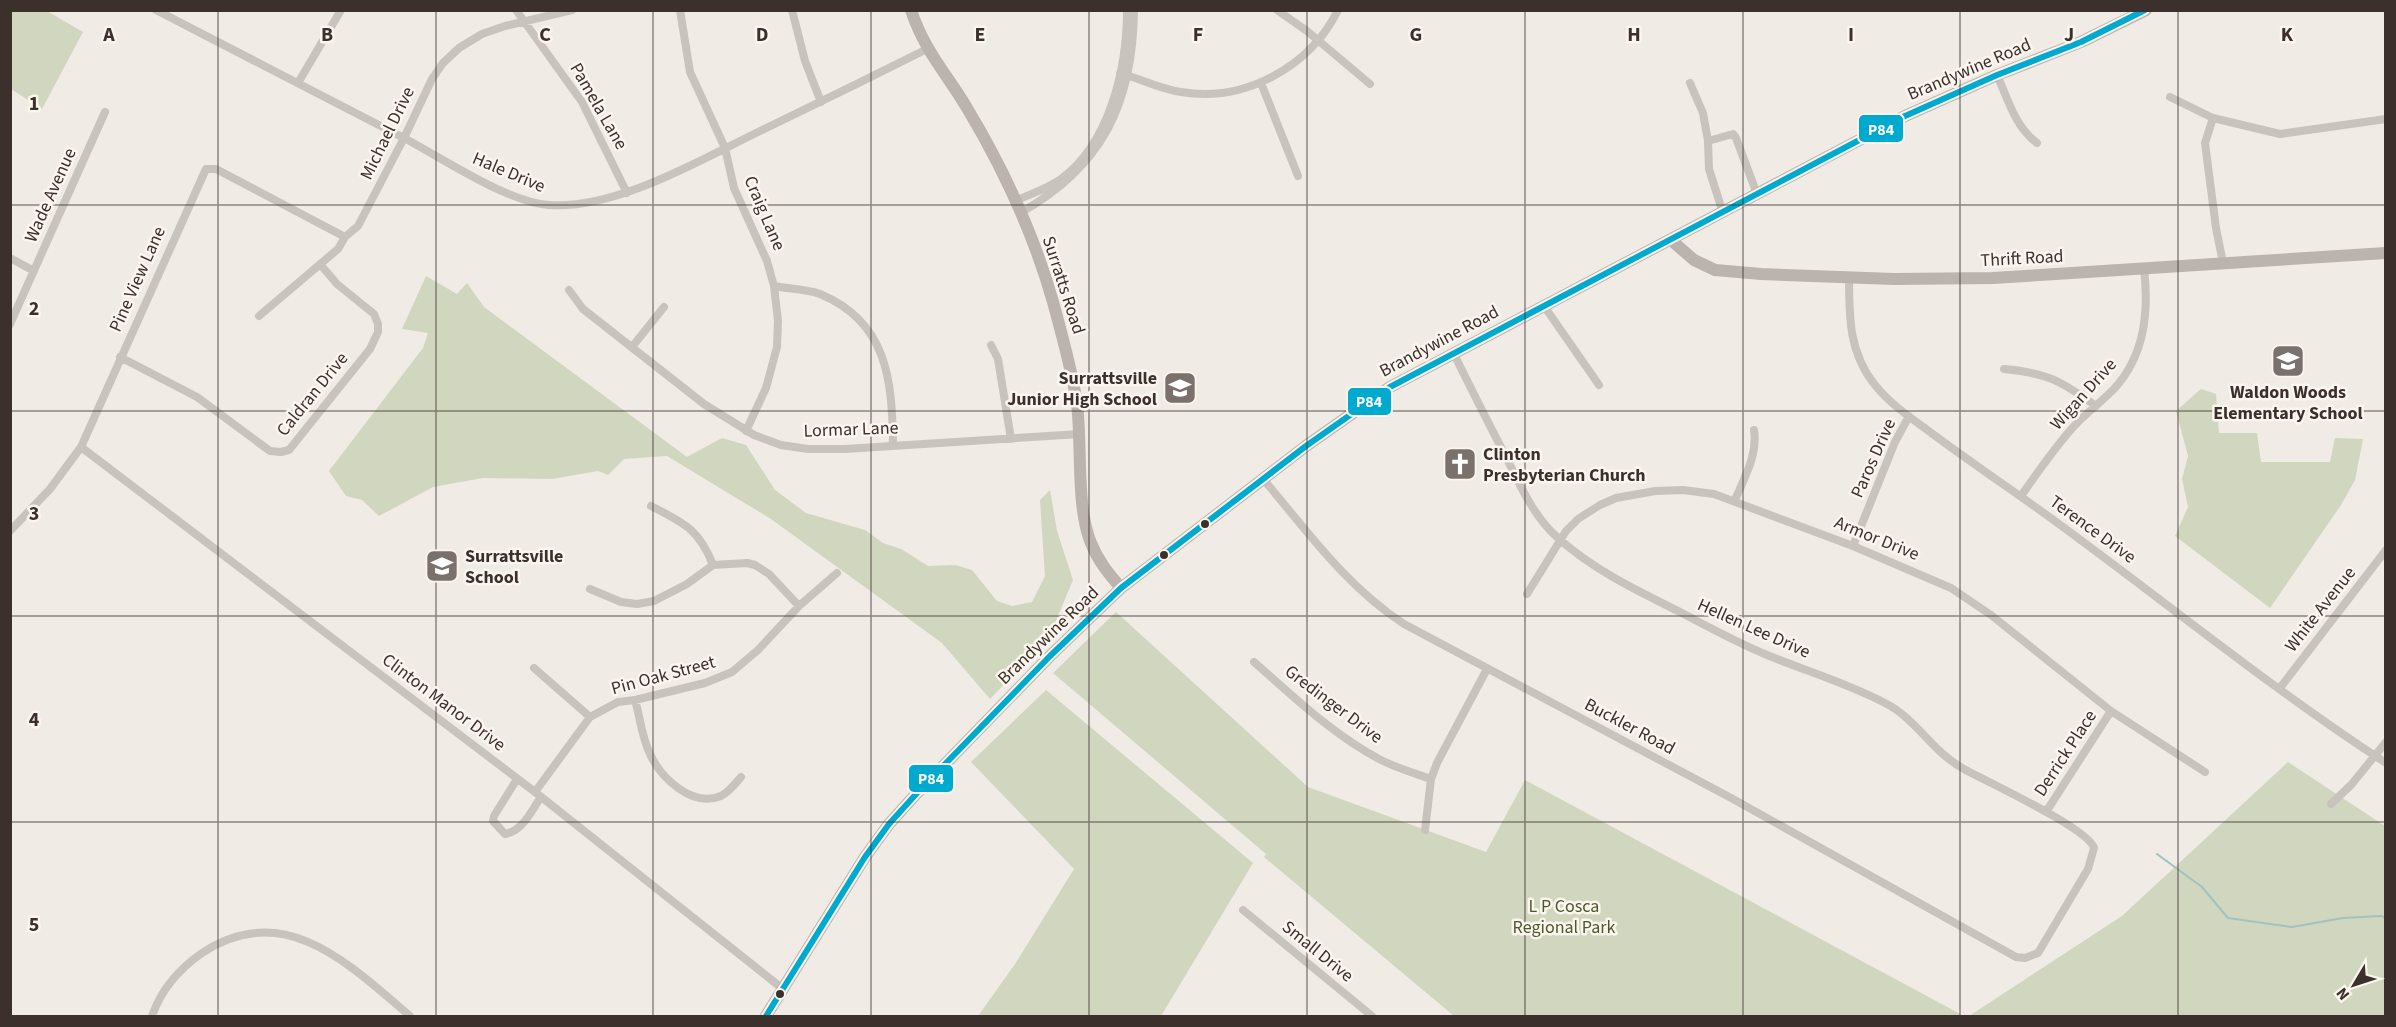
<svg xmlns="http://www.w3.org/2000/svg" width="2396" height="1027" viewBox="0 0 2396 1027" font-family="'Source Sans 3',sans-serif">
	<rect width="100%" height="100%" fill="#f0ebe5"/>
	<path fill="#d1d6bf" d="M10,11H47L83,32L42,109L11,89Z
		M426,276L457,294L467,283L484,307L687,457L722,438L746,445L775,490L806,513L865,530L883,543L901,549L928,566L955,565L972,570L997,601L1012,606L1032,602L1045,576L1040,500L1050,490L1057,531L1073,580L1050,635L990,699L942,643L771,519L667,456L624,459L608,475L598,471L552,479L483,478L433,487L379,516L362,500L346,496L329,471L423,348L428,333L402,329Z
		M2201,389L2216,394L2219,433H2257L2261,462H2330L2335,438L2363,439L2355,480L2341,505L2270,608L2175,536L2188,507L2182,479L2188,456L2176,411Z
		M1116,612L1308,787L1486,852L1525,780L1964,1016H1454L1264,857L1266,854L1053,673Z
		M1046,690L1253,863L1161,1016H978L1015,964L1074,869L971,762Z
		M2288,762L2385,826V1016H1969L2122,916Z"/>
	<g fill="none" stroke-linecap="round" stroke-linejoin="round">
		<path stroke="#a1c2c1" stroke-width="2" d="M2157,854L2202,887L2228,918L2292,927L2343,918L2381,916L2386,918"/>
		<path stroke="#c9c3be" stroke-width="8" d="M156,10C238,53 320,94 402,137C441,157 506,202 549,205C613,210 695,163 752,135C810,107 869,78 927,49
			M516,10L582,102L627,193
			M680,10L690,72L725,148L734,188L767,261L774,286L778,321L777,347L766,388L746,431
			M792,10L805,61L821,102
			M1277,10L1307,31L1370,84
			M1120,73C1141,79 1160,89 1181,92C1244,103 1310,67 1338,10
			M1997,75C2008,99 2015,127 2037,143
			M298,83L341,10
			M1261,83L1298,176
			M1690,83L1703,113L1708,141L1709,169L1723,213
			M2170,97L2213,118L2280,134L2386,119
			M2213,118L2205,143L2216,228L2223,263
			M1708,141L1733,134L1736,138L1757,194
			M1015,201C1030,194 1047,189 1061,179C1110,143 1127,68 1127,10
			M1020,213C1102,167 1133,104 1134,10
			M10,258L34,271
			M1849,277C1849,317 1849,353 1875,385C1890,404 1911,418 1930,432C1969,461 2009,488 2048,516C2161,598 2269,687 2386,763
			M774,286C789,289 807,289 820,294C888,322 892,381 893,444
			M569,290L583,309L704,404L754,435L781,445L808,449H845L1080,434
			M1544,306L1599,385
			M259,316L338,249L345,237L358,226L404,138L432,79L443,63L459,48L482,34L505,26L572,10
			M10,324L105,112
			M991,345L998,359L1011,439
			M632,347L664,307
			M120,357L197,397L270,451L281,452L289,450L370,349L378,332V324L374,314L337,284L320,264
			M2004,369C2048,373 2061,381 2096,406
			M81,447L535,792L783,989
			M1264,480C1307,531 1347,587 1404,624L1733,799L2016,957L2025,958L2038,953L2088,869L2094,848C2088,828 1987,782 1964,769C1932,752 1917,719 1885,703C1847,683 1806,671 1767,655C1738,643 1710,628 1682,613C1638,591 1595,571 1558,538C1534,517 1521,487 1507,459C1489,424 1471,389 1454,354
			M2021,496C2038,472 2056,445 2077,423C2089,411 2102,401 2114,389C2145,355 2149,312 2144,268
			M1735,500C1744,478 1758,455 1754,430
			M651,506C684,523 699,529 713,565
			M10,531L50,489L81,447L206,169H216L345,237
			M1853,546L1895,442L1909,416
			M590,589L621,602L637,604L654,601L687,584L713,565L747,563L755,565L769,574L799,606
			M1527,594L1566,531L1578,519L1600,505L1616,498L1655,491L1683,490L1714,494L1853,546L1951,588L1991,615L2111,711L2205,772
			M1254,662C1293,696 1332,734 1379,759C1396,768 1414,773 1431,779
			M534,668L590,717
			M2280,688L2386,550
			M635,700C640,717 642,738 650,754C661,778 692,808 721,796C729,792 736,783 741,777
			M517,779L494,816L493,821L505,834C523,831 531,811 541,797
			M535,792L590,717L618,702L635,700L705,683L732,672L758,650L799,606L837,573
			M2331,804L2351,785L2386,742
			M2046,812L2111,711
			M1425,830L1431,779L1437,763L1487,669
			M1243,910L1372,1016
			M152,1016C161,990 179,969 202,953C284,898 350,965 410,1016"/>
		<path stroke="#bab3ae" stroke-width="12" d="M911,10C924,50 946,73 967,108C1003,168 1034,235 1053,302C1062,335 1072,370 1077,404C1082,444 1076,508 1091,543C1098,561 1109,574 1121,588
			M1671,240L1694,260L1715,270L1761,274L1894,279L1993,278L2386,253
			M766,1016L865,857L889,824L917,793L1050,656L1121,588L1306,446L1390,387L1905,116L1997,75L2081,42L2146,10"/>
		<defs>
			<path id="bus-1" d="M766,1016L865,857L889,824L917,793L1050,656L1121,588L1306,446L1390,387L1905,116L1997,75L2081,42L2145,10"/>
		</defs>
		<use href="#bus-1" stroke="#fbf5ee" stroke-width="10"/>
		<use href="#bus-1" stroke="#00a9ce" stroke-width="6"/>
	</g>
	<path fill="none" stroke="#3b302b" stroke-width="1.5" stroke-opacity="0.55" d="M218,10V1016M436,10V1016M653,10V1016M871,10V1016M1089,10V1016M1307,10V1016M1525,10V1016M1743,10V1016M1960,10V1016M2178,10V1016M10,205H2386M10,411H2386M10,616H2386M10,822H2386"/>
	<defs>
		<symbol id="school-square" viewBox="-11 -11 22 22"><rect x="-9" y="-9" width="18" height="18" rx="4" fill="#7a716c" stroke="#fbf5ee"/><path d="M0-5L7-2L0 1L-7-2ZM-4 1L0 2.5L4 1V4Q0 6-4 4Z" fill="#fff"/></symbol>
		<symbol id="church-square" viewBox="-11 -11 22 22"><rect x="-9" y="-9" width="18" height="18" rx="4" fill="#7a716c" stroke="#fbf5ee"/><path d="M-1.2-6h2.4v3.5h3.3v2.4h-3.3V6h-2.4V-.1h-3.3v-2.4h3.3Z" fill="#fff"/></symbol>
	</defs>
	<g fill-rule="evenodd">
		<use href="#school-square" x="2269" y="342" width="38" height="38"/>
		<use href="#school-square" x="1161" y="369" width="38" height="38"/>
		<use href="#church-square" x="1441" y="445" width="38" height="38"/>
		<use href="#school-square" x="423" y="547" width="38" height="38"/>
	</g>
	<g fill="#3b302b" stroke="#fbf5ee" stroke-width="2">
		<circle cx="1205" cy="524" r="5"/>
		<circle cx="1164" cy="555" r="5"/>
		<circle cx="780" cy="994" r="5"/>
	</g>
	<g text-anchor="middle" stroke-width="5" stroke-linejoin="round" paint-order="stroke">
		<g font-size="18" fill="#3b302b" stroke="#fbf5ee">
			<text transform="translate(1969 69) rotate(-23)" y="6">Brandywine Road</text>
			<text transform="translate(599 106) rotate(60)" y="6">Pamela Lane</text>
			<text transform="translate(387 133) rotate(-64)" y="6">Michael Drive</text>
			<text transform="translate(509 172) rotate(23)" y="6">Hale Drive</text>
			<text transform="translate(50 195) rotate(-66)" y="6">Wade Avenue</text>
			<text transform="translate(765 213) rotate(67)" y="6">Craig Lane</text>
			<text transform="translate(2022 258) rotate(-3)" y="6">Thrift Road</text>
			<text transform="translate(137 279) rotate(-66)" y="6">Pine View Lane</text>
			<text transform="translate(1064 285) rotate(72)" y="6">Surratts Road</text>
			<text transform="translate(1439 341) rotate(-28)" y="6">Brandywine Road</text>
			<text transform="translate(312 394) rotate(-51)" y="6">Caldran Drive</text>
			<text transform="translate(2083 394) rotate(-48)" y="6">Wigan Drive</text>
			<text transform="translate(851 429) rotate(-2)" y="6">Lormar Lane</text>
			<text transform="translate(1873 458) rotate(-66)" y="6">Paros Drive</text>
			<text transform="translate(2093 529) rotate(36)" y="6">Terence Drive</text>
			<text transform="translate(1877 538) rotate(22)" y="6">Armor Drive</text>
			<text transform="translate(2320 609) rotate(-52)" y="6">White Avenue</text>
			<text transform="translate(1754 628) rotate(24)" y="6">Hellen Lee Drive</text>
			<text transform="translate(1048 635) rotate(-44)" y="6">Brandywine Road</text>
			<text transform="translate(663 675) rotate(-15)" y="6">Pin Oak Street</text>
			<text transform="translate(444 702) rotate(37)" y="6">Clinton Manor Drive</text>
			<text transform="translate(1334 704) rotate(37)" y="6">Gredinger Drive</text>
			<text transform="translate(1630 726) rotate(28)" y="6">Buckler Road</text>
			<text transform="translate(2065 753) rotate(-57)" y="6">Derrick Place</text>
			<text transform="translate(1318 951) rotate(39)" y="6">Small Drive</text>
		</g>
		<g font-size="18" font-weight="bold" fill="#3b302b" stroke="#fbf5ee" text-anchor="start">
			<text x="1157" y="384" text-anchor="end">Surrattsville<tspan x="1157" dy="21">Junior High School</tspan></text>
			<text x="2288" y="398" text-anchor="middle">Waldon Woods<tspan x="2288" dy="21">Elementary School</tspan></text>
			<text x="1483" y="460">Clinton<tspan x="1483" dy="21">Presbyterian Church</tspan></text>
			<text x="465" y="562">Surrattsville<tspan x="465" dy="21">School</tspan></text>
		</g>
		<g font-size="18" fill="#4a5a2e" stroke="#fbf5ee">
			<text x="1564" y="912">L P Cosca<tspan x="1564" dy="21">Regional Park</tspan></text>
		</g>
	</g>
	<g font-size="20" text-anchor="middle" font-weight="bold" fill="#3b302b" stroke="#fbf5ee" stroke-width="5" stroke-linejoin="round" paint-order="stroke">
		<text x="109" y="41">A</text>
		<text x="327" y="41">B</text>
		<text x="545" y="41">C</text>
		<text x="762" y="41">D</text>
		<text x="980" y="41">E</text>
		<text x="1198" y="41">F</text>
		<text x="1416" y="41">G</text>
		<text x="1634" y="41">H</text>
		<text x="1851" y="41">I</text>
		<text x="2069" y="41">J</text>
		<text x="2287" y="41">K</text>
		<text x="34" y="110">1</text>
		<text x="34" y="315">2</text>
		<text x="34" y="520">3</text>
		<text x="34" y="726">4</text>
		<text x="34" y="931">5</text>
	</g>
	<g stroke="#fbf5ee" stroke-width="2">
		<rect x="1858" y="114" width="46" height="29" rx="6" fill="#00a9ce"/>
		<rect x="1347" y="387" width="45" height="29" rx="6" fill="#00a9ce"/>
		<rect x="908" y="764" width="46" height="29" rx="6" fill="#00a9ce"/>
	</g>
	<g font-size="16" text-anchor="middle" font-weight="bold" fill="#fff">
		<text x="1881" y="135">P84</text>
		<text x="1369" y="407">P84</text>
		<text x="931" y="784">P84</text>
	</g>
	<rect width="2396" height="1027" fill="none" stroke="#3b302b" stroke-width="24"/>
	<g transform="translate(2354 985) rotate(231)" stroke="#fbf5ee" stroke-width="4.5" paint-order="stroke">
	<path d="M0-4.5L10 22L0 15L-10 22Z" fill="#3b302b"/>
	<text y="-9" font-size="16" font-weight="bold" text-anchor="middle" fill="#3b302b">N</text>
	</g>
</svg>
